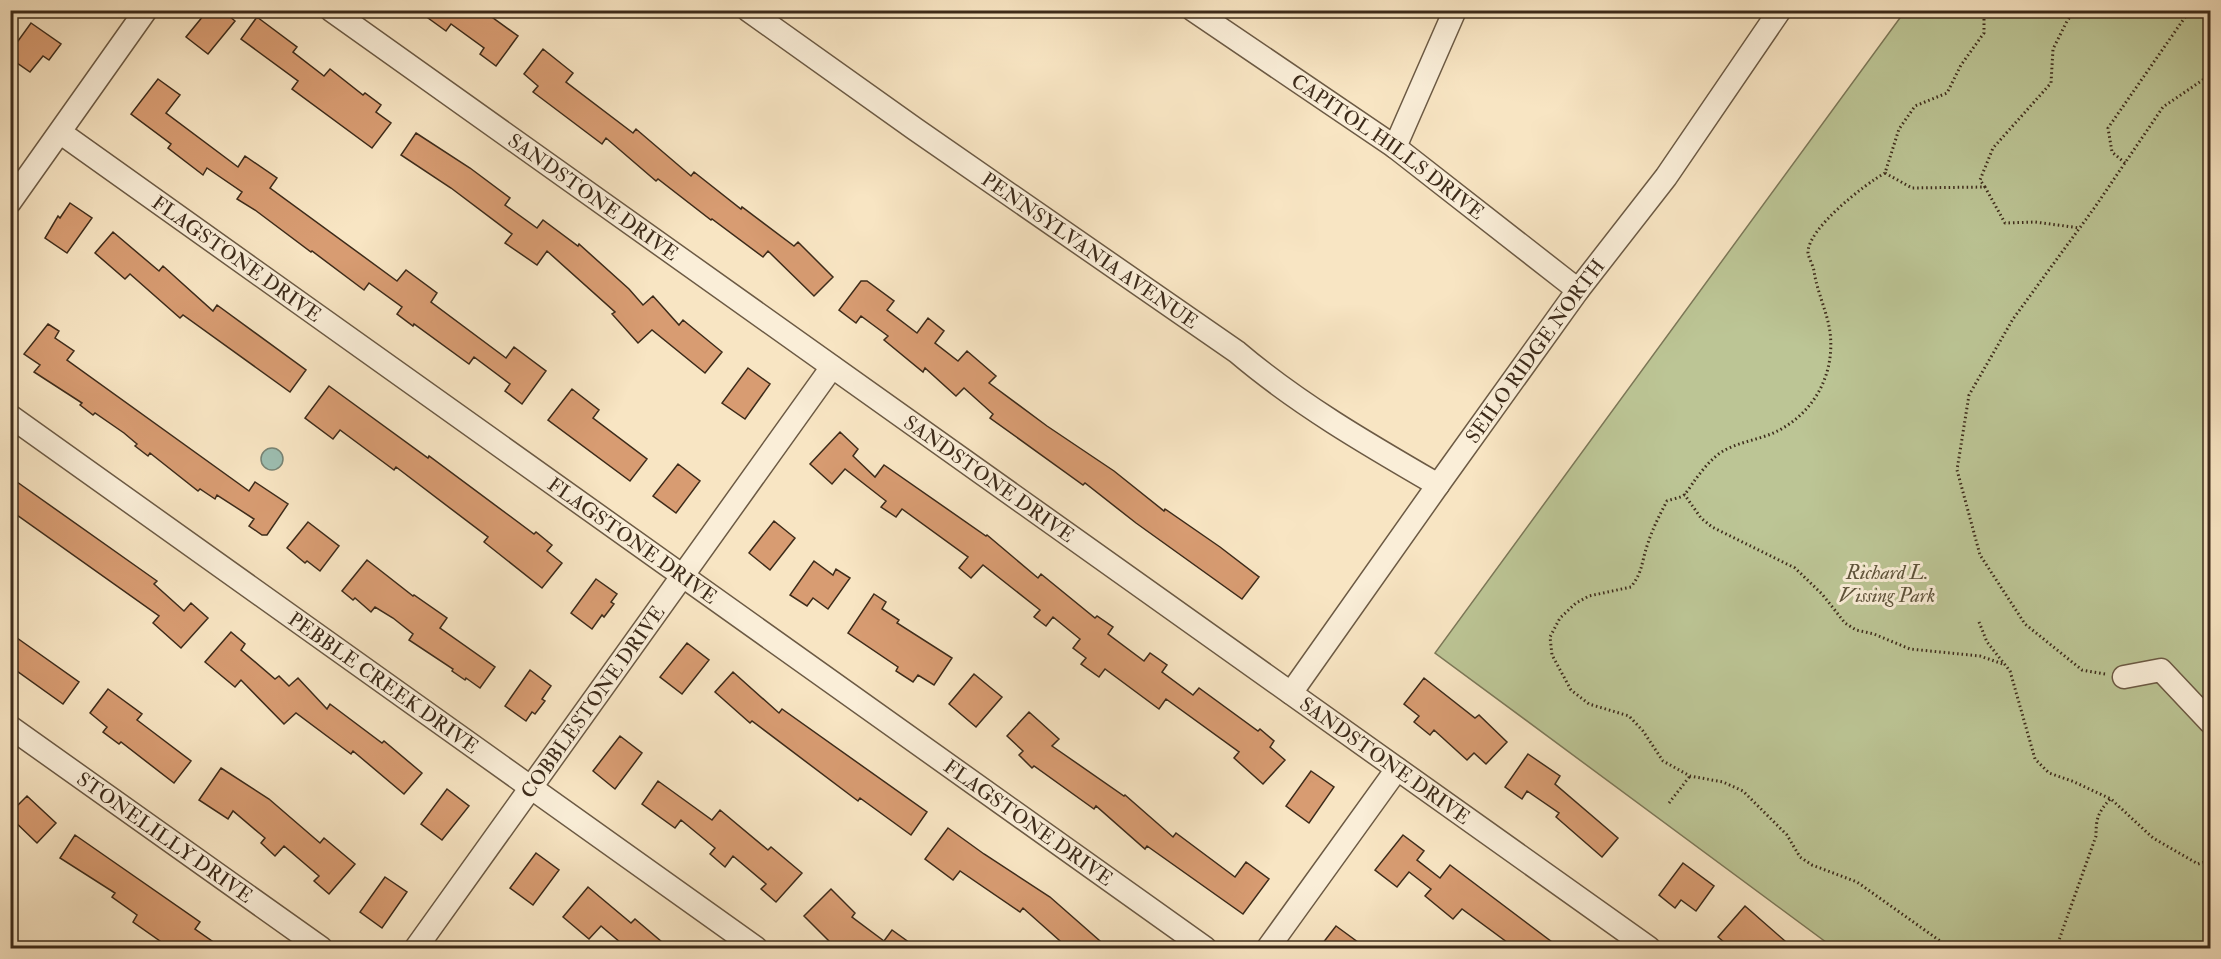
<svg xmlns="http://www.w3.org/2000/svg" width="2221" height="959" viewBox="0 0 2221 959" font-family="'IM FELL Double Pica',serif">
	<rect width="100%" height="100%" fill="#f8e5c3"/>
	<filter id="stains"><feTurbulence type="fractalNoise" baseFrequency=".00333" numOctaves="4"/><feColorMatrix values="0 0 0 0 .2 0 0 0 0 .09 0 0 0 0 .02 0 0 0 .5 -.17"/></filter>
	<radialGradient id="worn" r=".72"><stop offset=".6" stop-color="#630" stop-opacity="0"/><stop offset="1" stop-color="#630" stop-opacity=".3"/></radialGradient>
	<path fill="#bcc595" stroke="#7c7858" stroke-width="1.5" d="M1905,11H2210V948H1834L1435,653Z"/>
	<path fill="#9dbfb2" stroke="#778475" stroke-width="1.5" d="M261 459a11 11 0 1 1 22 0a11 11 0 1 1-22 0Z"/>
	<path fill="#d89c72" stroke="#3d2b1a" stroke-width="1.5" d="M208,10H222L235,21L208,54L186,37Z
		M417,10H482L518,36L496,66L480,54L484,48L451,24L446,31Z
		M257,17L297,47L293,52L324,76L330,69L363,95L365,93L381,105L376,112L391,123L372,148L292,89L298,81L241,39Z
		M31,23L61,44L49,60L43,56L30,72L10,58V52Z
		M543,49L573,73L566,82L633,133L636,129L691,176L694,172L741,209L742,207L794,246L798,242L833,277L814,296L768,251L763,257L712,219L711,220L658,179L656,181L606,138L602,144L533,92L538,86L524,74Z
		M158,79L180,95L166,113L238,167L245,156L277,178L270,188L397,281L406,270L437,293L431,302L506,358L514,347L546,371L522,404L505,391L510,384L474,357L469,364L414,324L413,326L397,314L402,307L369,283L364,290L312,251L311,252L255,210L237,199L242,192L207,168L203,175L168,148L171,144L131,114Z
		M416,133L470,168L510,198L505,205L537,228L543,220L578,246L579,244L629,289L643,305L653,296L679,325L683,320L722,352L705,373L652,330L638,343L612,314L615,312L547,251L537,265L505,243L512,234L451,188L401,155Z
		M70,203L92,218L67,253L45,238L58,216L60,218Z
		M113,232L159,271L163,266L213,311L217,305L306,370L290,392L183,315L180,318L130,274L125,279L95,253Z
		M861,281H867L894,301L887,310L917,333L928,318L944,331L935,343L958,361L967,351L996,376L989,383L1047,426L1114,471L1164,511L1165,509L1220,547L1259,577L1242,599L1136,523L1085,483L1083,485L990,418L993,414L964,388L956,396L925,368L923,372L884,340L888,336L861,316L856,323L839,310Z
		M48,324L59,331L55,338L74,351L67,360L249,491L255,482L288,504L267,535H262L249,526L254,519L217,495L215,499L200,489L198,491L150,453L148,456L135,446L137,444L124,433L95,413L93,415L80,405L82,403L34,372L40,365L24,354Z
		M748,368L770,384L745,419L722,403Z
		M329,386L428,458L429,456L534,534L536,532L552,545L547,551L562,563L542,588L484,542L488,537L396,467L394,470L340,430L333,439L305,418Z
		M572,389L599,410L593,418L647,459L630,481L548,420Z
		M840,432L858,449L853,456L875,477L884,465L986,536L987,535L1038,578L1041,574L1095,618L1097,616L1113,627L1108,634L1144,661L1150,653L1167,665L1162,672L1193,695L1199,688L1258,731L1260,729L1274,741L1270,747L1285,760L1263,784L1234,758L1239,752L1166,699L1159,709L1105,669L1099,677L1081,664L1086,658L1073,648L1080,639L1053,617L1046,626L1034,617L1040,610L983,565L971,578L959,568L968,557L902,509L896,517L881,507L886,501L845,469L832,484L810,464Z
		M678,464L700,481L676,513L653,496Z
		M10,477L157,581L154,584L184,611L191,603L208,618L181,648L153,623L159,616L10,510Z
		M774,521L795,538L770,570L749,553Z
		M308,522L339,546L320,571L307,561L305,563L287,548Z
		M367,560L413,596L414,595L447,618L440,628L495,667L480,688L466,678L465,680L452,671L453,669L409,640L413,634L393,618L375,607L371,612L355,598L353,600L342,591Z
		M814,561L833,575L836,569L850,578L828,609L813,598L807,606L790,595Z
		M596,579L617,594L611,602L614,604L604,617L602,615L592,629L571,613Z
		M874,594L886,602L882,609L899,620L897,623L952,658L934,685L918,675L913,682L896,671L898,667L848,633Z
		M231,632L245,644L241,650L275,679L279,676L289,686L298,678L327,709L330,704L382,743L384,741L422,773L404,794L353,751L351,754L296,713L284,724L241,680L235,687L205,662Z
		M10,633L79,682L63,704L10,666Z
		M687,643L709,660L682,694L660,677Z
		M530,670L551,686L542,699L545,701L535,714L532,712L526,721L505,706Z
		M733,672L779,713L782,709L927,812L911,835L860,798L858,801L752,721L750,723L715,692Z
		M974,674L1002,697L976,727L949,704Z
		M1424,678L1475,718L1479,715L1507,742L1486,764L1474,753L1467,760L1434,730L1430,735L1414,722L1419,716L1404,704Z
		M108,689L142,714L137,720L191,761L174,783L121,742L119,744L103,732L107,727L90,713Z
		M1029,712L1059,739L1052,746L1124,796L1125,795L1173,837L1176,833L1235,877L1246,862L1269,879L1243,914L1147,846L1145,849L1096,806L1094,809L1034,766L1032,768L1019,755L1023,751L1007,736Z
		M620,736L642,753L615,789L593,771Z
		M1528,754L1560,776L1555,784L1618,838L1602,857L1556,817L1559,813L1527,791L1522,799L1505,787Z
		M221,768L269,799L320,843L324,838L355,864L329,894L314,881L319,876L284,846L275,856L261,843L265,838L233,811L228,819L199,800Z
		M1311,771L1334,787L1309,823L1286,806Z
		M658,781L712,820L720,810L768,850L771,847L802,873L776,902L761,889L766,884L733,856L725,867L710,854L715,848L681,820L675,828L642,804Z
		M447,789L469,806L442,840L421,824Z
		M27,796L56,823L37,843L10,817V813Z
		M948,828L984,854L1050,897L1108,948H1068L1023,908L1020,912L960,871L953,880L925,859Z
		M75,835L200,922L195,929L222,948H170L133,922L137,915L112,897L115,893L60,858Z
		M1403,835L1424,851L1417,860L1440,878L1450,865L1560,948H1515L1462,909L1453,919L1425,896L1431,889L1409,872L1397,887L1375,870Z
		M536,853L559,870L533,905L510,888Z
		M1683,863L1714,886L1696,911L1681,900L1675,908L1659,895Z
		M385,877L407,892L382,928L360,912Z
		M588,887L631,923L635,919L669,948H627L601,926L589,939L563,917Z
		M831,889L855,913L852,917L884,941L892,930L917,948H836L804,916Z
		M1745,906L1793,948H1748L1742,943L1737,948H1731L1718,937Z
		M1336,926L1366,948H1319Z"/>
	<g fill="none" stroke-linecap="round" stroke-linejoin="round">
		<defs>
			<g id="minor">
				<path id="s1" d="M331,10L1649,948"/>
				<path id="s2" d="M748,10L915,129L1237,352C1298,404 1369,445 1438,485"/>
				<path id="s3" d="M1193,10L1395,147L1578,290"/>
				<path id="s4" d="M61,133L1205,948"/>
				<path d="M1395,147L1455,10"/>
				<path d="M10,202L146,10"/>
				<path id="s5" d="M10,416L756,948"/>
				<path d="M2124,677L2161,670L2210,722"/>
				<path id="s6" d="M1291,693L1438,485L1578,290L1666,177L1780,10"/>
				<path id="s7" d="M10,727L321,948"/>
				<path id="s8" d="M416,948L832,367"/>
				<path d="M1268,948L1397,769"/>
			</g>
		</defs>
		<use href="#minor" stroke="#6c5a44" stroke-width="25"/>
		<path stroke="#3d2b1a" stroke-width="3" stroke-dasharray="1.5 3" stroke-linecap="butt" d="M1984,10V33L1961,65L1947,93L1915,106L1899,129L1885,173L1912,188L1985,187L2005,223L2035,222L2080,228
			M2125,163L2112,152L2108,128L2190,10
			M1885,173C1865,184 1807,229 1808,253C1809,259 1813,265 1814,271C1817,292 1827,311 1830,332C1835,371 1817,408 1783,428C1765,439 1745,440 1727,449C1714,455 1704,468 1695,480C1692,484 1688,491 1684,495C1680,498 1672,499 1667,501C1659,516 1652,530 1647,546C1641,564 1643,571 1631,587L1589,596L1576,603L1560,618L1550,637L1552,655L1571,690L1589,704L1629,716L1643,731L1663,761L1690,776L1723,782L1743,791L1787,835L1800,857L1812,865L1857,882L1950,948
			M1985,187L1980,180L1993,148L2051,83L2053,49L2067,21L2075,10
			M1684,494L1701,518L1712,527L1795,568L1822,594L1845,623L1856,630L1874,634L1910,649L1980,656L2003,664
			M1979,622L1987,642L2010,671L2035,759L2049,773L2072,781L2111,799L2153,838L2198,864L2210,860
			M2105,674L2082,670L2025,624L1980,555L1957,470L1969,395L2013,319L2095,207L2163,107L2210,75
			M1669,803L1690,776
			M2059,948V940L2096,836C2096,818 2098,813 2110,799"/>
		<use href="#minor" stroke="#faeed8" stroke-width="22"/>
	</g>
	<g text-anchor="middle" stroke-width="6" stroke-linejoin="round" paint-order="stroke">
		<g font-size="20" fill="#3d2b1a" stroke="#faeed8">
			<text dy="7" stroke="none"><textPath href="#s3" startOffset="238">CAPITOL HILLS DRIVE</textPath></text>
			<text dy="7" stroke="none"><textPath href="#s1" startOffset="322">SANDSTONE DRIVE</textPath></text>
			<text dy="7" stroke="none"><textPath href="#s2" startOffset="418">PENNSYLVANIA AVENUE</textPath></text>
			<text dy="7" stroke="none"><textPath href="#s4" startOffset="216">FLAGSTONE DRIVE</textPath></text>
			<text dy="7" stroke="none"><textPath href="#s6" startOffset="420">SEILO RIDGE NORTH</textPath></text>
			<text dy="7" stroke="none"><textPath href="#s1" startOffset="808">SANDSTONE DRIVE</textPath></text>
			<text dy="7" stroke="none"><textPath href="#s4" startOffset="702">FLAGSTONE DRIVE</textPath></text>
			<text dy="7" stroke="none"><textPath href="#s5" startOffset="459">PEBBLE CREEK DRIVE</textPath></text>
			<text dy="7" stroke="none"><textPath href="#s8" startOffset="303">COBBLESTONE DRIVE</textPath></text>
			<text dy="7" stroke="none"><textPath href="#s1" startOffset="1294">SANDSTONE DRIVE</textPath></text>
			<text dy="7" stroke="none"><textPath href="#s4" startOffset="1188">FLAGSTONE DRIVE</textPath></text>
			<text dy="7" stroke="none"><textPath href="#s7" startOffset="190">STONELILLY DRIVE</textPath></text>
		</g>
		<g font-size="20" font-style="italic" fill="#5d5239" stroke="#faeed8">
			<text x="1887" y="579">Richard L.<tspan x="1887" dy="23">Vissing Park</tspan></text>
		</g>
	</g>
	<rect width="2221" height="959" fill="none" stroke="#f8e5c3" stroke-width="36"/>
	<rect x="12" y="12" width="2197" height="935" fill="none" stroke="#3d2b1a" stroke-width="3"/>
	<rect x="18" y="18" width="2185" height="923" fill="none" stroke="#3d2b1a" stroke-width="1.5"/>
	<rect width="100%" height="100%" filter="url(#stains)"/>
	<rect width="100%" height="100%" fill="url(#worn)"/>
</svg>
